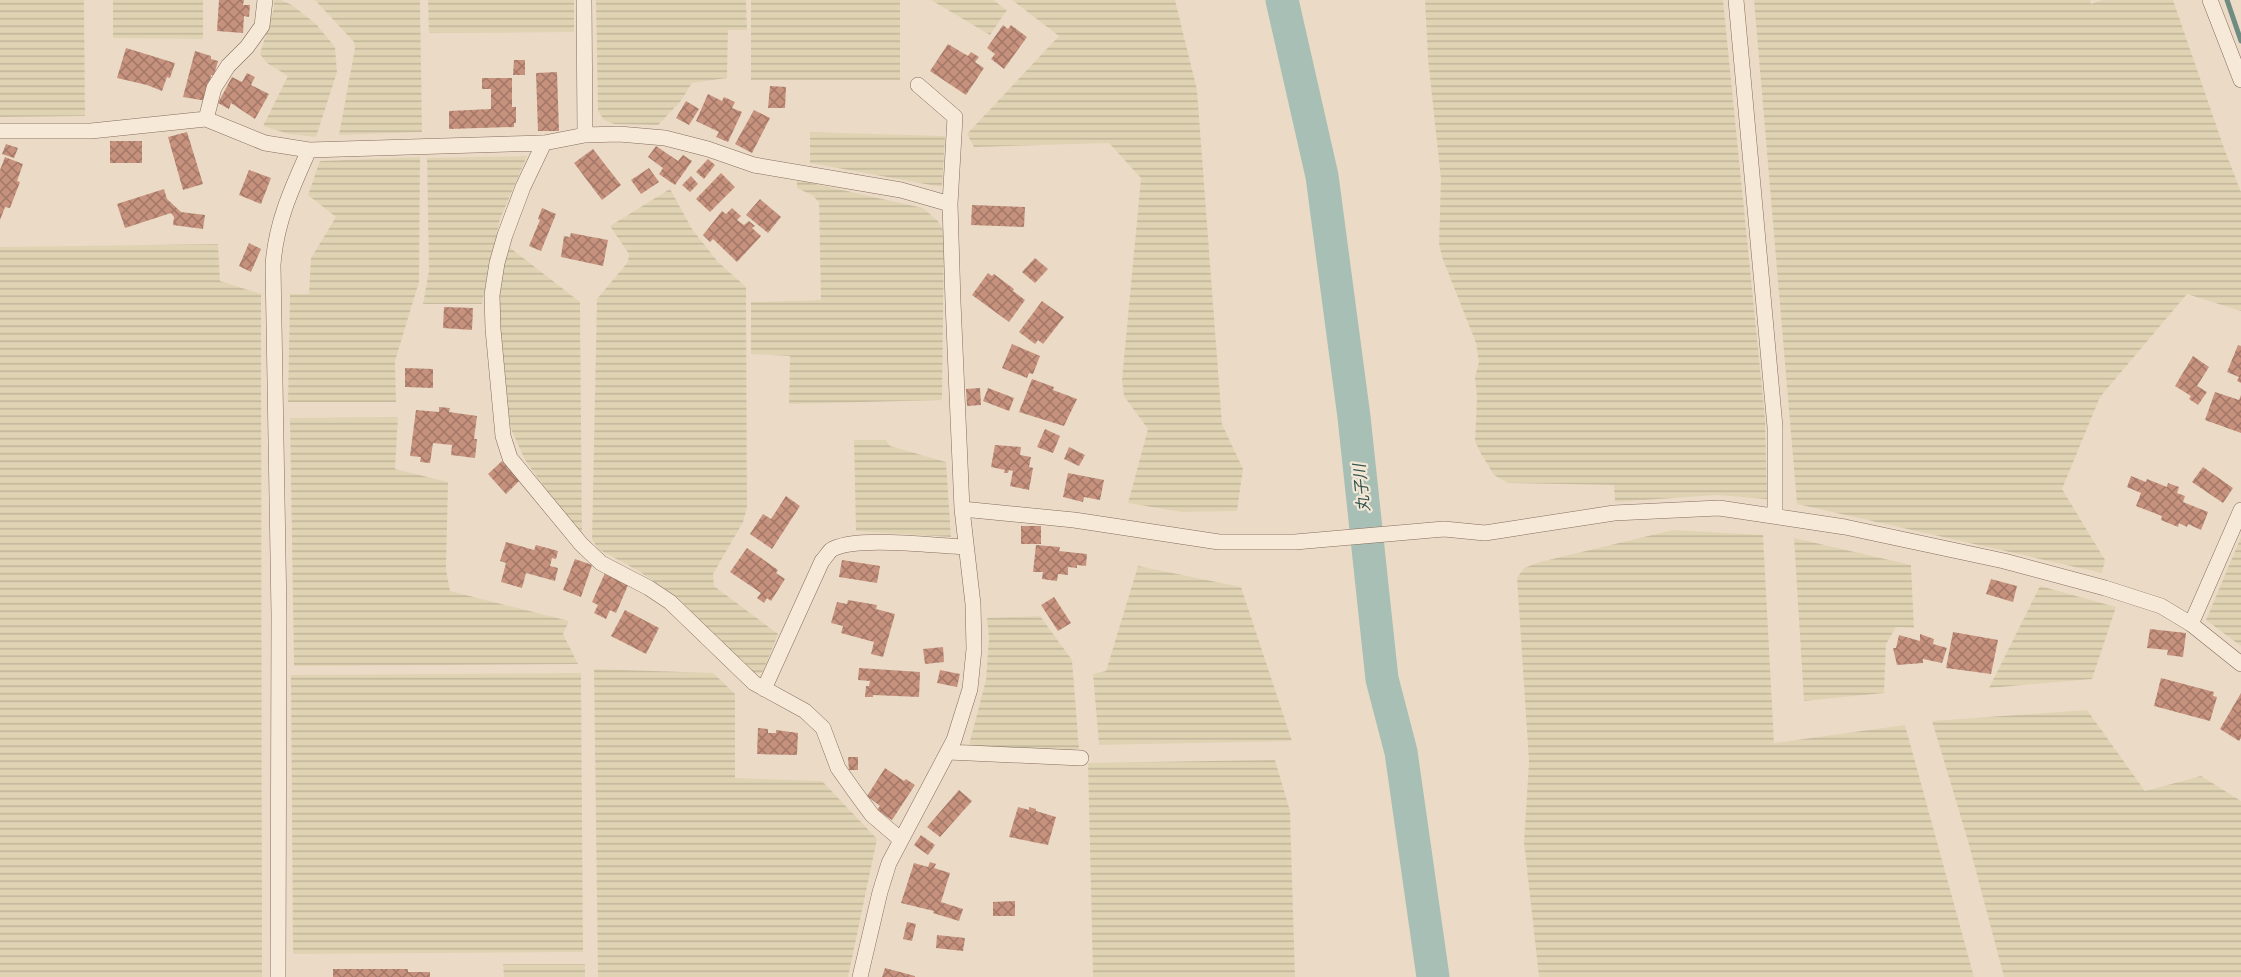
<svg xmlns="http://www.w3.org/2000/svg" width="2241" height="977" viewBox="0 0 2241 977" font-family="'IBM Plex Serif','Noto Sans JP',serif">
	<defs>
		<pattern id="farmland-rules" width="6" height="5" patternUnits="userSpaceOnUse" patternTransform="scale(1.5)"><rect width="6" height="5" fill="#e0d3b4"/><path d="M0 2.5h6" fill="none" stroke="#c1b59a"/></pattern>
		<pattern id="building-cross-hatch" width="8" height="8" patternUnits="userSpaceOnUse" patternTransform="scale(1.5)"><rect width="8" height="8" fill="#c6927e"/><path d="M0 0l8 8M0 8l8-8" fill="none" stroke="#a27767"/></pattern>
	</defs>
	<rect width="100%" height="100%" fill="#ebdbc6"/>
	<path fill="url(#farmland-rules)" d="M0,0H84L85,116L0,117Z
		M113,0H203V39L113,38Z
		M274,0H281L292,5L316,24L335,47L337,72L316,137L289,134L263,126L288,76L267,63L260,54L274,8Z
		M315,0H420L422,132L339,135L355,48L354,42Z
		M428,0H574V32L429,33Z
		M596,0H746L747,30H728L727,78L692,83L680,102L658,125L614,124L604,120L598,111Z
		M751,0H900V80H751Z
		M931,0H993L1007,10L990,35Z
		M1012,0H1175L1197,90L1222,424L1243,469L1237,511L1182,512L1128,503L1148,429L1124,396L1122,380L1141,178L1109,143L974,147L967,134L1059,36Z
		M1425,0H1723L1765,418L1767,499L1716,495L1615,502L1614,485L1508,483L1494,475L1480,452L1475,441L1477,398L1475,377L1479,362L1476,343L1442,257L1439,243L1441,179L1428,59Z
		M1754,0H2090L2091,4L2102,0H2173L2224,148L2241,192V311L2187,294L2100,397L2062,489L2105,560L2102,573L1797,504Z
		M810,132L945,136L942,187L810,163Z
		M527,156L500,219L482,304H423L429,271L427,158Z
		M420,157L419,282L395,361L396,402H288L290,294H309L311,258L336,217L308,195L320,161Z
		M797,180L923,208L938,221L944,232L942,400L789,404L790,356L751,354V302L821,300L819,202L812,195L797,188Z
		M670,189L692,229L718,262L746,287L747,508L743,522L713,574L714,586L778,634L763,671L759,674L748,671L677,597L637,570L598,549L592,539L597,299L628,262L629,254L610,226Z
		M218,244L220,281L261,294L262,977H0V247Z
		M509,247L580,302L582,539L525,460L511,429L504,390L498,302L501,278Z
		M398,417L395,469L448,482L446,569L450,591L569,621L563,634L578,664L294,666L290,418Z
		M854,440H886L890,446L946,462L951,537L856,531Z
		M1673,530L1763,535L1774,743L1905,725L1974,977H1539L1524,842L1529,762L1517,578L1524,568L1540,562Z
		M2241,537V646L2206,620Z
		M1794,538L1911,565L1914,628L1896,627L1886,644L1884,693L1804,701Z
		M1138,566L1241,587L1292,741L1099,745L1093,674L1106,671Z
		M2040,586L2116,607L2092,679L1989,688Z
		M1040,616L1072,660L1079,749L1040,753L969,745L986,680L989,638L987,618Z
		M594,669L713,673L735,694V778L822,781L877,839L848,977H598Z
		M581,673L583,952L293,954L291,675Z
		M2087,710L2145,791L2201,776L2241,801V977H2004L1968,841L1932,721Z
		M1275,760L1290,811L1295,977H1093L1088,763Z
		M503,964H585V977H504Z"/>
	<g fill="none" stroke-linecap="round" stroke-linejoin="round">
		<path stroke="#6e8c81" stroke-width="5" d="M2227,0L2241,41"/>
		<path stroke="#a7bfb4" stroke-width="33" d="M1282,0L1322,176L1354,417L1382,679L1401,752L1433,977"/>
	</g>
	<path fill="url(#building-cross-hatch)" d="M219,0H244L243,5H250L249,17L244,16L243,33L217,31Z
		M1003,25L1008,29L1011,25L1027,37L1004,69L991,59L995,54L987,48Z
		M948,44L968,56L971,52L979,57L975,62L984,68L966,95L930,71Z
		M126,48L175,63L170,78L167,77L162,91L147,85L117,78Z
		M195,51L211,56V59L218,61L214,75H211L207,101L183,97Z
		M514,60H525V75H513Z
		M557,72L559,131H538L536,73Z
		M247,73L255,77L251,85L269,94L255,119L231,103L229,109L218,103L232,77L242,82Z
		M482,78H512V107H516V123H514V127L449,129V111L491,109V89H482Z
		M770,86L786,87L785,108H768Z
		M708,94L722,101L724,97L735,102L732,108L742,112L728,142L716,137L719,132L696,121Z
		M686,101L699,109L689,125L676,118Z
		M754,110L770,118L752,153L735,144Z
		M187,132L203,184L183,190L168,137Z
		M110,141H142V163H110Z
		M6,144L18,148L14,158L2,154Z
		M656,146L678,161L683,155L692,161L675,185L659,174L663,168L648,157Z
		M593,149L621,185L602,200L574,163Z
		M5,157L23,164L17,181L20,182L10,208L5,207L0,220V170Z
		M708,159L715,165L704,179L696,172Z
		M649,168L659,182L641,194L631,180Z
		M249,170L271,178L261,204L239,195Z
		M721,173L735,187L710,212L696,199Z
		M691,176L698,184L690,192L682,185Z
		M164,189L167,199L181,212L205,215L203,229L173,225L174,217L171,213L125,228L117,204Z
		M760,199L781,217L768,233L746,215Z
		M972,205L1025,207L1024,227L971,225Z
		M542,208L556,214L541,251L529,246L540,220L538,219Z
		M732,208L741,216L737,220L744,225L749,221L755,226L752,228L761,236L737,262L713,239L710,242L703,235L722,211L726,214Z
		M571,233L608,240L603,266L561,257L564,236L570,237Z
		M249,243L261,249L251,272L239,266Z
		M1035,258L1048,269L1035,283L1022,272Z
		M988,273L992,276L994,274L1014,289L1013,291L1025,300L1009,322L972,295Z
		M1042,301L1064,317L1043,344L1038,340L1035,344L1019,332Z
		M444,307L473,308L472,330L443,328Z
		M1012,344L1040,356L1033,374L1029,373L1027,378L1002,368Z
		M2238,345L2241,346V383L2237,381L2239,377L2227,372Z
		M2193,356L2209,367L2197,386L2207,392L2198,405L2189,399L2191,396L2175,386Z
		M405,368L433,369V388L405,387Z
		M1032,379L1054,387L1053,390L1077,399L1064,426L1019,412Z
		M980,388L981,405L967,406L966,389Z
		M988,388L1014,398L1009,411L983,401Z
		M2215,392L2239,400L2241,395V433L2205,420Z
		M439,407L450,408L449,412L477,416L474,439H477L475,458L451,455L452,445L433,443L430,463L420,462L421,457L410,456L416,410L439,412Z
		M1045,429L1060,436L1053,453L1037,447Z
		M995,445L1021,447L1020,455L1031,457L1029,467L1033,468L1029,490L1010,486L1013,471L1009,470L1008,473H1004L1005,470L991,467Z
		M1069,447L1085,455L1079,466L1064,459Z
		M502,461L520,480L506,494L488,474Z
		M2203,467L2233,488L2223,503L2192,482Z
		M1068,473L1104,480L1100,500L1084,497L1083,502L1063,497Z
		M2131,476L2146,482L2147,479L2167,487L2168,483L2179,487L2177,493L2185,496L2183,502L2208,512L2201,530L2188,524L2187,527L2179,523L2178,527L2161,520L2162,516L2136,506L2141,493L2127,487Z
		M786,496L800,506L772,549L750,534L763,514L771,519Z
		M1021,526H1041V544H1021Z
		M506,542L534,550L536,545L558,551L556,559L552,558L550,566L558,568L555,581L526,573L522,588L501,582L506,563L500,561Z
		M1036,545L1060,547L1059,551L1087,554L1086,566L1077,565V568L1068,567V575L1058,574L1057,581L1042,579L1043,572H1033Z
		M747,548L778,570L776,573L785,579L771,601L767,598L764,603L757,598L761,593L730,572Z
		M575,559L592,565L581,597L563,590Z
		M842,560L880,566L877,583L839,577Z
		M605,573L629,583L616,613L610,610L606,619L594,613L598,605L592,602Z
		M1991,579L2017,586L2013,602L1986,594Z
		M1054,597L1071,623L1058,631L1041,605Z
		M848,600L877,605L876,609L895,614L883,657L871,654L874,642L841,633L843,626L831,623L837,602L847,604Z
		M625,610L659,628L646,654L611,636Z
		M2150,629L2186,633L2183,657L2167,655L2168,650L2147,648Z
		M1953,632L1998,640L1991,674L1946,668Z
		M1920,634L1934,639L1933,644L1947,648L1942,663L1923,659V663L1897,665L1893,648H1896L1899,635L1920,641Z
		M943,647L944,662L925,664L923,649Z
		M859,668L920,672L919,697L873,695V697H865L866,686H869L870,681L858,680Z
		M940,670L960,674L957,687L937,683Z
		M2161,678L2214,692L2213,696L2217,697L2210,721L2154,706Z
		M2241,693V738L2239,741L2220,729Z
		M758,728L768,729V733H776V730L798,733L797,755L757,754Z
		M848,757H858V770H849Z
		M885,768L904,781L906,779L915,785L892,820L877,810L880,806L867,796Z
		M959,790L972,801L940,837L927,827Z
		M1018,807L1029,810V807L1036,809V811L1056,817L1048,845L1009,837Z
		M921,835L935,845L928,855L914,845Z
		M930,862L936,864L934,868L950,873L941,902L963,909L959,921L933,913L934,911L901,903L914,863L928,867Z
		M1015,901V916H993V902Z
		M907,922L916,924L912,941L903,939Z
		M937,935L965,938L963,951L936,948Z
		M885,968L915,976V977H882Z
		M333,969H408V972H430V977H333Z"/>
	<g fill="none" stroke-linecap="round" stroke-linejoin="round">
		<defs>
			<path id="street" d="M584,0L585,135
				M1736,0L1775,427V515
				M2210,0L2241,80
				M206,119L214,88L228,66L247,47L262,26L265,0
				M0,131H91L206,119L265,143L309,150L544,143L585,135L619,134L665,138L708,149L754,165L901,190L950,204
				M544,143L523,187L505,235L497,263L492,295L493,329L503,436L510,458L581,544L601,563L649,588L670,602L754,683L805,711L823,728L838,768L855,792L872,815L900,839
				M962,509L1074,520L1219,542H1295L1444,529L1485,533L1614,513L1719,508L1845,527L2004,561L2105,588L2161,606L2191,624L2241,664
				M2191,624L2241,510
				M764,689L822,561C825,558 828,553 831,550C853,535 937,546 965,547
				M948,752L1081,758
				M278,977L279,614L273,265C276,222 292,188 309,150
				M860,977L880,892L889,863L954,740L970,689L974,649L973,604L962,509L953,302L950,204L955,117L918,85"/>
		</defs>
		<use href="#street" stroke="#856c5d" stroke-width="16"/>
		<use href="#street" stroke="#f6e9d8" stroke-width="15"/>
	</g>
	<g text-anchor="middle" stroke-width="4.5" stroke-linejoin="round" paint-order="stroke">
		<g font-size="16" font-style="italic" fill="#30554d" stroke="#f3e6d5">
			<text transform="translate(1361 488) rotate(-96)" y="6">丸子川</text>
		</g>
	</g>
</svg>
